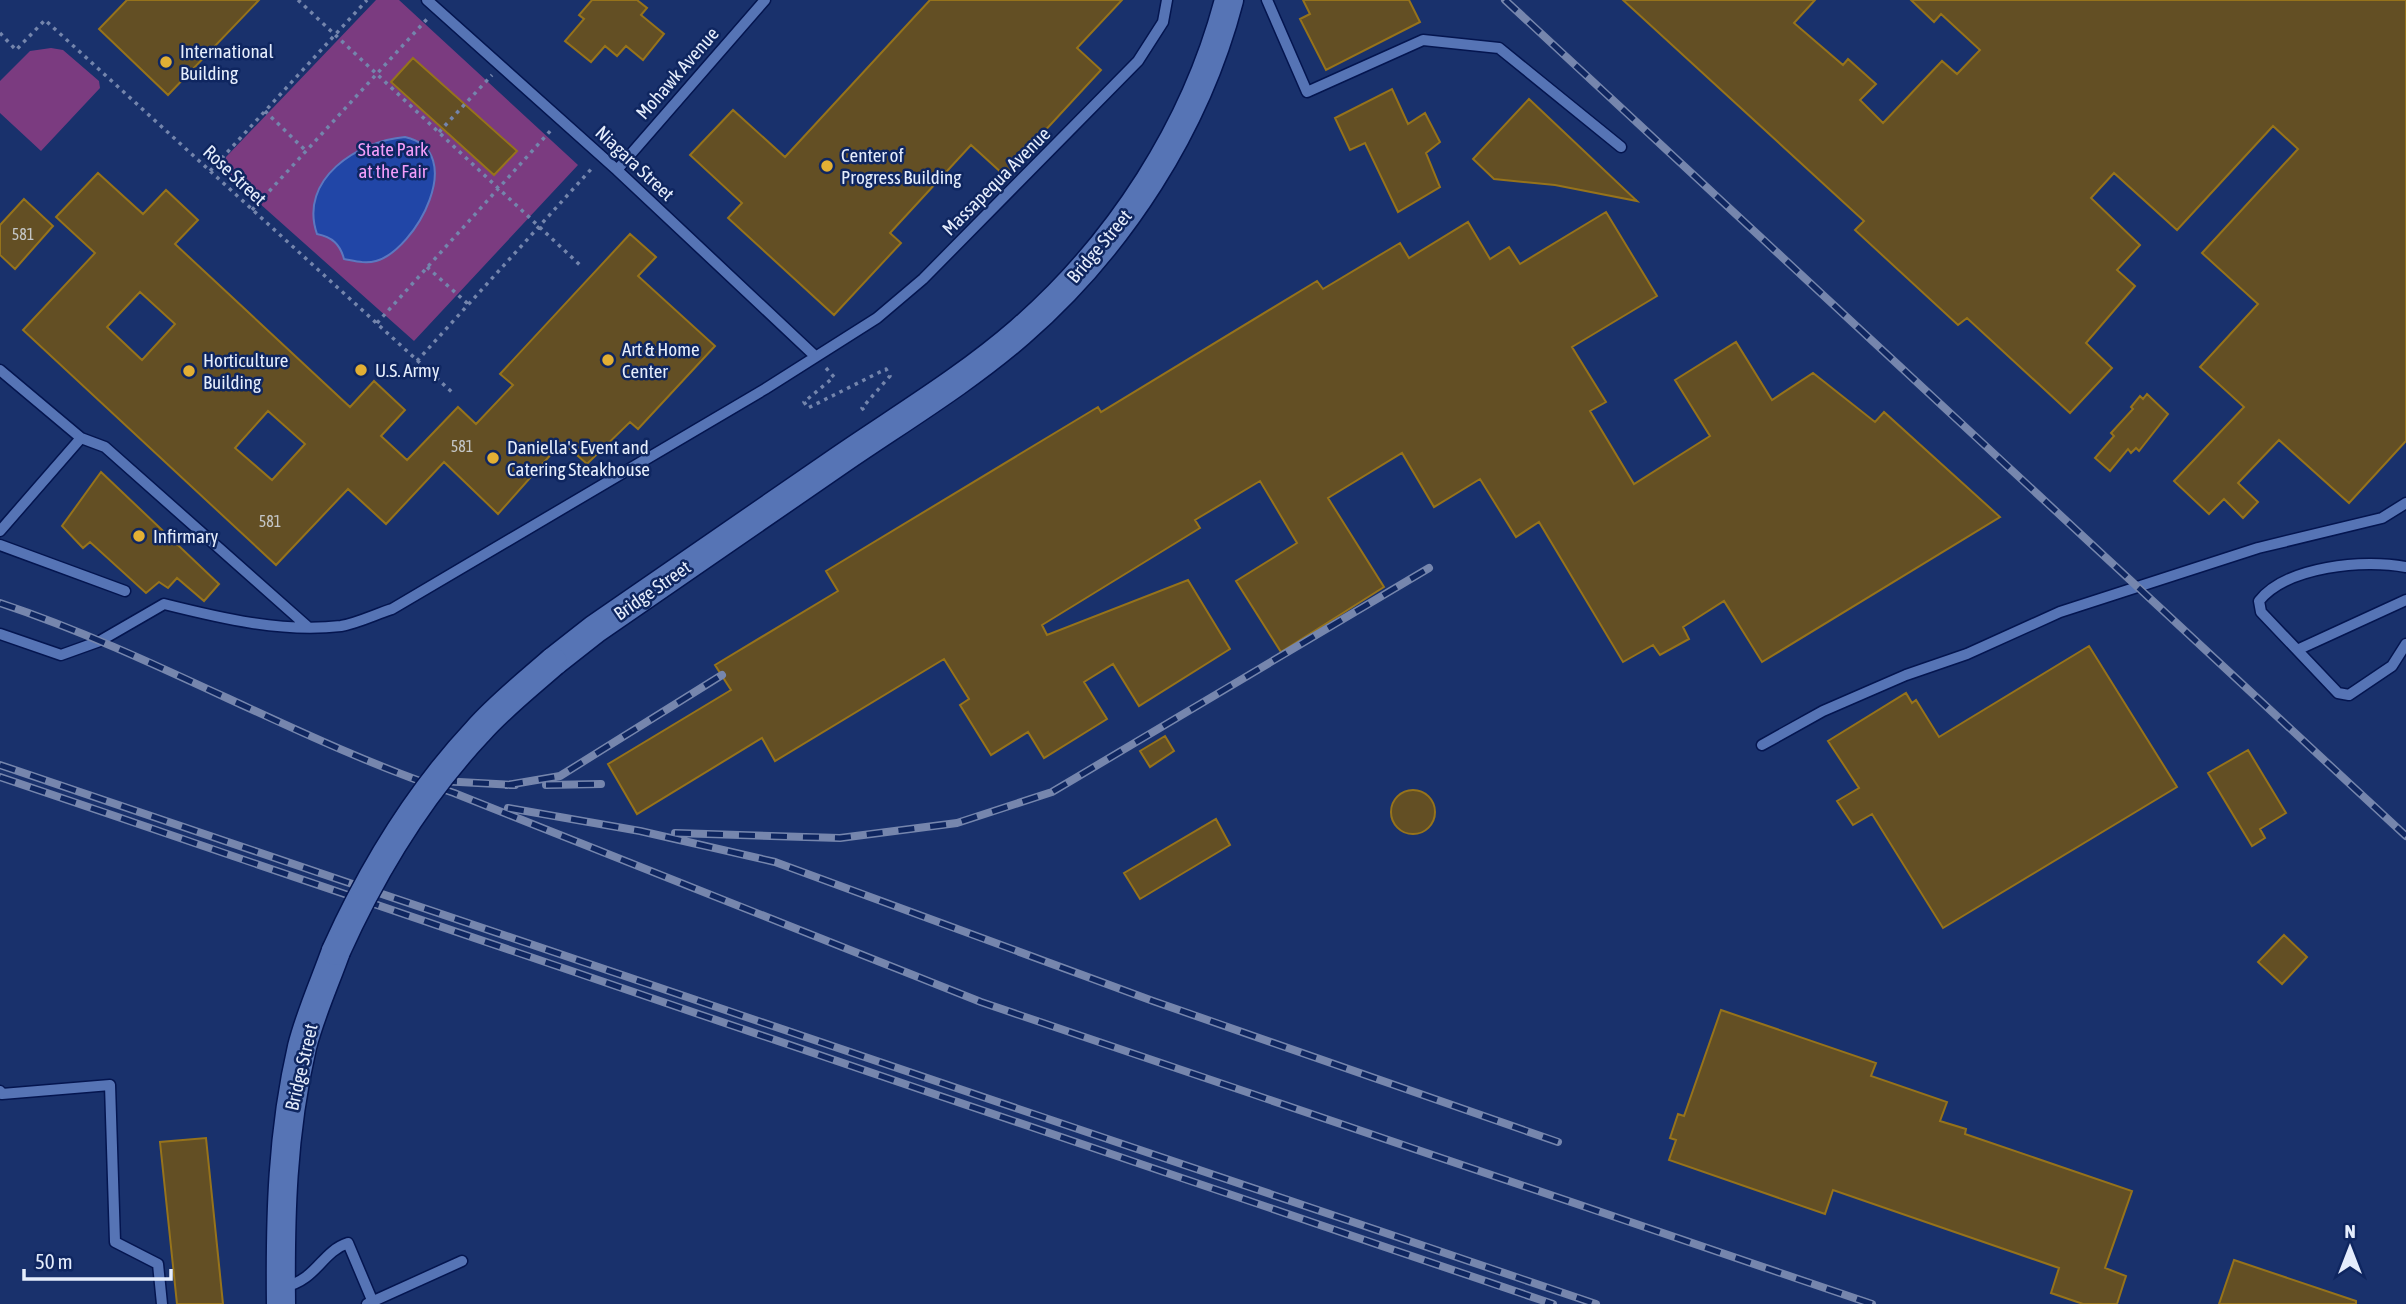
<svg xmlns="http://www.w3.org/2000/svg" width="2406" height="1304" viewBox="0 0 2406 1304" font-family="'Asap Condensed',sans-serif">
	<rect width="100%" height="100%" fill="#19316c"/>
	<path fill="#7b3b80" d="M376,0H399L578,165L414,341L223,171L226,157Z
		M51,48L63,50L99,81L100,88L41,151L0,113V81L30,51Z"/>
	<path fill="#2146a7" stroke="#5c78c0" stroke-width="2" d="M405,137C469,151 416,250 376,261C365,264 355,261 344,259C340,244 332,237 317,234C298,179 358,141 405,137Z"/>
	<path fill="#634f24" stroke="#96731b" stroke-width="2" fill-rule="evenodd" d="M127,0H259L168,95L99,29Z
		M592,0H637L647,8L641,15L664,34L643,60L626,46L617,56L605,46L591,62L565,41L584,19L579,15Z
		M930,0H1122L1077,48L1101,70L1004,175L971,145L890,233L901,243L834,315L728,218L742,203L690,155L733,110L785,157Z
		M1303,0H1409L1420,22L1326,70L1300,19L1310,14Z
		M1623,0H1815L1794,23L1843,65L1848,59L1876,84L1860,100L1883,123L1942,61L1957,74L1980,50L1941,14L1934,22L1911,0H2406V441L2349,503L2279,440L2238,483L2258,502L2243,518L2224,499L2209,514L2174,481L2244,407L2200,367L2258,304L2202,253L2298,149L2273,126L2177,230L2114,173L2091,198L2140,245L2117,270L2135,286L2086,343L2112,368L2070,413L1967,318L1958,325L1855,230L1864,221Z
		M413,58L517,151L494,175L391,82Z
		M1392,89L1408,124L1425,113L1440,142L1426,153L1440,187L1398,212L1365,143L1350,150L1335,118Z
		M1529,99L1637,201L1555,185L1494,179L1473,159Z
		M98,173L143,214L166,190L198,220L175,244L350,407L374,381L405,410L381,436L407,460L458,407L476,424L513,385L500,374L630,234L656,257L638,276L715,346L638,429L630,422L587,464L562,442L498,514L444,462L386,524L348,489L276,565L23,330L95,253L56,217ZM140,292L175,324L142,360L107,327ZM268,411L305,444L272,480L235,448Z
		M24,199L53,226L15,269L0,255V225Z
		M1606,212L1657,296L1572,347L1606,402L1590,411L1634,484L1710,436L1675,380L1736,342L1772,400L1813,373L1875,422L1884,412L2000,517L1762,662L1724,601L1683,627L1689,639L1660,655L1653,645L1623,662L1539,522L1516,537L1480,479L1434,507L1402,453L1328,498L1384,587L1281,652L1236,581L1297,543L1260,481L1195,520L1200,528L1042,625L1047,635L1188,580L1230,649L1139,706L1113,664L1084,682L1107,719L1044,758L1028,732L991,755L960,705L969,699L944,659L775,761L762,738L637,814L608,764L731,690L715,665L838,591L826,571L1098,407L1101,412L1317,281L1323,289L1400,243L1409,258L1468,222L1490,259L1509,247L1520,264Z
		M2147,394L2168,414L2139,451L2136,448L2131,453L2128,449L2110,471L2095,458L2114,436L2111,433L2133,409L2131,407L2140,396L2143,399Z
		M101,472L219,584L204,601L177,578L168,588L159,582L146,593L90,542L83,548L62,526Z
		M2089,646L2177,787L1943,928L1872,814L1853,825L1837,801L1859,788L1828,741L1906,693L1912,703L1916,700L1939,737Z
		M1165,736L1174,751L1150,767L1140,751Z
		M2248,750L2286,813L2260,829L2265,838L2252,846L2208,773Z
		M1391 812a22 22 0 1 1 44 0a22 22 0 1 1-44 0Z
		M1216,819L1230,845L1140,899L1124,873Z
		M2284,935L2307,957L2282,984L2258,962Z
		M1721,1010L1876,1063L1871,1076L1947,1102L1940,1121L1966,1129L1965,1134L2132,1191L2105,1268L2126,1276L2117,1304H2083L2051,1293L2059,1268L1833,1190L1825,1214L1669,1160L1676,1140L1670,1138L1678,1114L1684,1116Z
		M206,1138L223,1304H177L160,1142Z
		M2234,1260L2356,1301V1304H2219Z"/>
	<g fill="none" stroke-linecap="round" stroke-linejoin="round">
		<defs>
			<path id="lane" d="M427,0L617,170L815,356
				M1267,0L1307,92L1423,40L1499,48L1621,147
				M617,170L765,0
				M0,370L81,438L105,447L308,627
				M0,531L81,438
				M0,545L125,591
				M2406,567C2364,559 2287,566 2259,601L2261,612L2338,693L2349,695L2392,666L2406,644
				M0,634L61,655L100,641L164,604C220,618 282,633 341,626C358,623 376,614 392,609L765,389L877,318L923,279L1138,61L1163,22L1167,0
				M2297,650L2406,600
				M1762,745L1823,711L1906,675L1967,654L2060,612L2258,548L2382,518L2406,503
				M0,1091L2,1094L110,1085L115,1242L158,1264L162,1304
				M284,1287C318,1279 321,1252 348,1243L372,1300
				M367,1304L462,1261"/>
			<path id="secondary" d="M553,662L595,629C678,572 760,515 843,458C903,417 966,379 1020,332C1119,246 1196,127 1229,0
				M281,1304C280,1217 282,1133 302,1047C310,1015 325,982 336,951"/>
		</defs>
		<use href="#lane" stroke="#04154f" stroke-width="13"/>
		<use href="#secondary" stroke="#04154f" stroke-width="31"/>
		<path stroke="#7485ac" stroke-width="3.5" stroke-dasharray="3.5 5" stroke-linecap="butt" d="M298,0L581,266
			M0,33L16,50L45,20L454,394
			M265,111L306,151
			M439,132L492,75
			M210,171L367,0
			M252,210L428,18
			M427,267L468,304
			M377,323L552,129
			M417,361L594,166
			M826,368L834,377L804,402L808,408L886,369L890,376L862,408L866,413"/>
		<use href="#lane" stroke="#5674b5" stroke-width="10"/>
		<use href="#secondary" stroke="#5674b5" stroke-width="28"/>
		<defs>
			<path id="rail" d="M1505,0L2406,836
				M0,603C156,655 298,741 454,793L981,1002L1872,1304
				M0,765L1596,1304
				M0,777L1553,1304
				M441,781L515,785
				M507,785L560,776L722,675
				M546,785L601,784
				M508,808L640,831L775,862L1153,1001L1558,1142
				M675,833L840,838L957,823L1052,792L1429,568"/>
		</defs>
		<use href="#rail" stroke="#7686ad" stroke-width="8"/>
		<use href="#rail" stroke="#0f2660" stroke-width="5" stroke-dasharray="16" stroke-linecap="butt"/>
		<defs>
			<path id="secondary-bridge" d="M336,951C372,871 417,796 478,731C500,706 528,684 553,662"/>
		</defs>
		<use href="#secondary-bridge" stroke="#04154f" stroke-width="31" stroke-linecap="butt"/>
		<use href="#secondary-bridge" stroke="#5674b5" stroke-width="28"/>
	</g>
	<g fill="#e2af34" stroke="#0f2660" stroke-width="2.5">
		<circle cx="166" cy="62" r="7"/>
		<circle cx="827" cy="166" r="7"/>
		<circle cx="608" cy="360" r="7"/>
		<circle cx="361" cy="370" r="7"/>
		<circle cx="189" cy="371" r="7"/>
		<circle cx="493" cy="458" r="7"/>
		<circle cx="139" cy="536" r="7"/>
	</g>
	<g text-anchor="middle" stroke-width="5" stroke-linejoin="round" paint-order="stroke">
		<g font-size="16" fill="#c4c6c6">
			<text x="23" y="240">581</text>
			<text x="462" y="452">581</text>
			<text x="270" y="527">581</text>
		</g>
		<g font-size="19" fill="#e5edfc" stroke="#0f2660" text-anchor="start">
			<text x="180" y="58">International<tspan x="180" dy="22">Building</tspan></text>
			<text x="841" y="162">Center of<tspan x="841" dy="22">Progress Building</tspan></text>
			<text x="622" y="356">Art &amp; Home<tspan x="622" dy="22">Center</tspan></text>
			<text x="203" y="367">Horticulture<tspan x="203" dy="22">Building</tspan></text>
			<text x="375" y="377">U.S. Army</text>
			<text x="507" y="454">Daniella's Event and<tspan x="507" dy="22">Catering Steakhouse</tspan></text>
			<text x="153" y="543">Infirmary</text>
		</g>
		<g font-size="19" fill="#e5edfc" stroke="#0f2660">
			<text transform="translate(677 73) rotate(-49)" y="7">Mohawk Avenue</text>
			<text transform="translate(635 163) rotate(43)" y="7">Niagara Street</text>
			<text transform="translate(235 175) rotate(43)" y="7">Rose Street</text>
			<text transform="translate(996 181) rotate(-45)" y="7">Massapequa Avenue</text>
			<text transform="translate(1099 246) rotate(-50)" y="7">Bridge Street</text>
			<text transform="translate(652 590) rotate(-35)" y="7">Bridge Street</text>
			<text transform="translate(301 1067) rotate(-77)" y="7">Bridge Street</text>
		</g>
		<g font-size="19" fill="#f49efa" stroke="#0f2660">
			<text x="393" y="156">State Park<tspan x="393" dy="22">at the Fair</tspan></text>
		</g>
	</g>
	<g transform="translate(2350 1248)" stroke="#0f2660" stroke-width="5" paint-order="stroke">
	<path d="M0-5L12 26L0 18L-12 26Z" fill="#e5edfc"/>
	<text y="-10" font-size="19" font-weight="bold" text-anchor="middle" fill="#e5edfc">N</text>
	</g>
	<path d="M24 1269v10h147v-10" fill="none" stroke="#e5edfc" stroke-width="3.5"/>
	<text x="35" y="1269" font-size="21" fill="#e5edfc" stroke="#0f2660" stroke-width="5" paint-order="stroke">50 m</text>
</svg>
